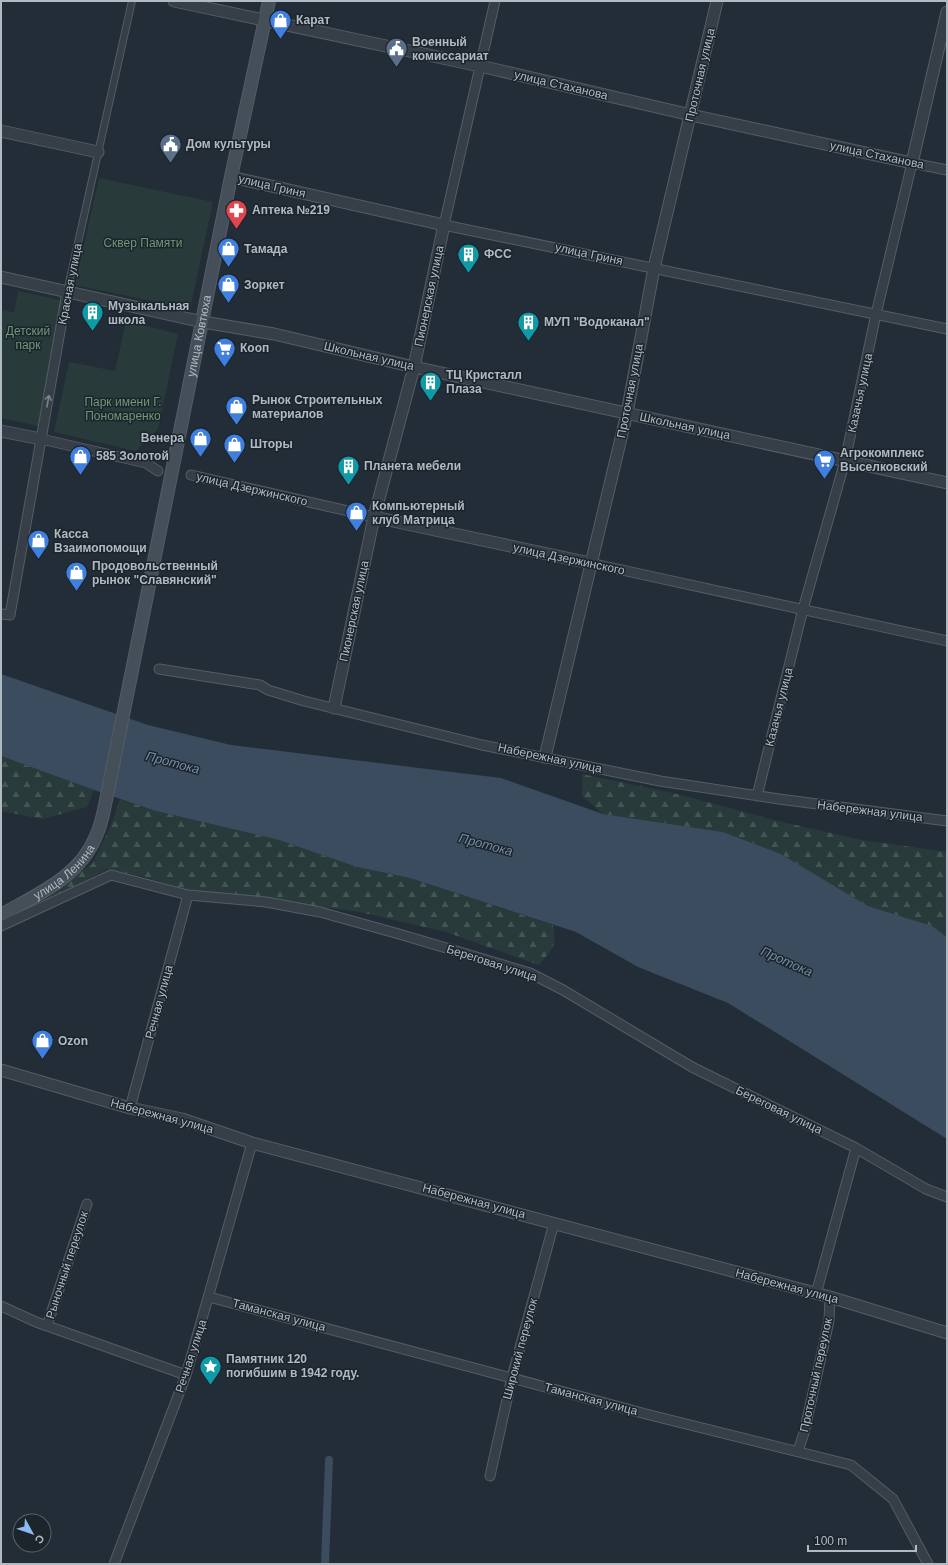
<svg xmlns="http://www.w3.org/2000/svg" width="948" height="1565" viewBox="0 0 948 1565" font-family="Arial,sans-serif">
	<defs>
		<pattern id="forest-firs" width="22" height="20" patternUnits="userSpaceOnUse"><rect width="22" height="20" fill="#283b3a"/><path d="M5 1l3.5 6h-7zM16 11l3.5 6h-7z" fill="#455555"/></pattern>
	</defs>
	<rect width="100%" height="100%" fill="#232d37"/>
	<path fill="#283b3a" d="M99,178L213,202L190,309L75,285Z
		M18,291L64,301L38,426L1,418V310L14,312Z
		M126,321L178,334L158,429L136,451L54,432L69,362L115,371Z"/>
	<path fill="url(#forest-firs)" d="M1,756L94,790L87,807L42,819L1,811Z
		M582,774L677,794L782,822L862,840L947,852V937L932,926L868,906L781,854L723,832L603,814L582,796Z
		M120,799L156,811L279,840L357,867L410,878L553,925C558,946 552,949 539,965L446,932L360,912L189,890L145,877L107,869L46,901L43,899L92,864L110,828Z"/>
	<path fill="#3a4c5e" d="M1,674L148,725L231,745L501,778L603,814L723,832L781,854L868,906L932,926L947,937V1139L728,1003L638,967L576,932L410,878L357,867L279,840L156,811L94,790L1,756Z"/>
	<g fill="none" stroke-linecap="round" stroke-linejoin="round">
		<path stroke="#3a4c5e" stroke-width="8" d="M325,1564L329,1460"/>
		<defs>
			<path id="pedestrian" d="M67,292L132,1"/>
			<path id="minor" d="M495,1L444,225L947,329
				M41,439L146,463L158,471
				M191,475L374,517
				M590,563L947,641
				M1,614L10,615L67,292
				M159,669L260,685L268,690L304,701L482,745L660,781L779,799L947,821
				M757,796L803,609L845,461L876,314L912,163L947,170
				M1,926L111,875L188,895L266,902L320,912L399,934L530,973L563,990L692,1067L856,1148L926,1189L947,1197
				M130,1108L188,895
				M816,1294L856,1148
				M209,1297L646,1414L851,1465L893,1499L928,1564
				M1,1306L36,1322L186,1375
				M47,1326L87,1204
				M798,1451L804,1433L829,1321L830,1297
				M490,1476L512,1377L554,1223
				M114,1564L186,1375L252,1143"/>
			<path id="tertiary" d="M174,1L480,66L691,115L912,163L947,12
				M1,131L98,152
				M231,177L444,225L414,367L374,517L334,708
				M1,277L203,322L274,334L414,367L947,483
				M1,431L41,439
				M374,517L590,563
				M545,757L627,413L654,268L717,1
				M1,1070L130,1108L182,1119L252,1143L830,1297L947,1333"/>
			<g id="secondary">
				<path id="s1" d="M1,915C36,895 80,877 96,836C100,828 102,819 104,810L231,177L269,1"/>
			</g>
		</defs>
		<use href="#pedestrian" stroke="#545d65" stroke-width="8"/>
		<use href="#minor" stroke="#545d65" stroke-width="11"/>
		<use href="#tertiary" stroke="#545d65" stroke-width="13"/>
		<use href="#secondary" stroke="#545d65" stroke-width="14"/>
		<use href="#pedestrian" stroke="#363f47" stroke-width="6"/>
		<use href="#minor" stroke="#363f47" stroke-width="9"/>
		<use href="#tertiary" stroke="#363f47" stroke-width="11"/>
		<use href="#secondary" stroke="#454f5a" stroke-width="12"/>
	</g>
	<defs><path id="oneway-shaft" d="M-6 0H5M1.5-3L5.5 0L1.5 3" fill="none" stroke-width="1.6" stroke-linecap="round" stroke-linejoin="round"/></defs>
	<use stroke="#7a838b" href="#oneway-shaft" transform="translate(48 401) rotate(-80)"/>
	<defs>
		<symbol id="shop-pin" viewBox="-11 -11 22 30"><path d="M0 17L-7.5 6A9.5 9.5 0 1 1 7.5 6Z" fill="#3f7fe0" stroke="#1c242c"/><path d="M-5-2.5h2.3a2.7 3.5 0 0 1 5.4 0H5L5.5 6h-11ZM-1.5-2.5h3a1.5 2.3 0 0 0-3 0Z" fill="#fff"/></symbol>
		<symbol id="civic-pin" viewBox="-11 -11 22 30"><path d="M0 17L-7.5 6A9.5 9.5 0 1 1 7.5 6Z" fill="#5c6f8a" stroke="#1c242c"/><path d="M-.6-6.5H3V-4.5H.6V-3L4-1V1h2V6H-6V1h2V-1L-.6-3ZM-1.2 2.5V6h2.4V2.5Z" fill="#fff"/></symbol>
		<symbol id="pharmacy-pin" viewBox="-11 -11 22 30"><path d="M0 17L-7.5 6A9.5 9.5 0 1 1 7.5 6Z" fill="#e0444e" stroke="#1c242c"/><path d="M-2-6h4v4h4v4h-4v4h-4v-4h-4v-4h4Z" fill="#fff"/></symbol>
		<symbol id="building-pin" viewBox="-11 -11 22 30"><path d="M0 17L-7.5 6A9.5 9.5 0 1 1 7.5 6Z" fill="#0f9aa8" stroke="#1c242c"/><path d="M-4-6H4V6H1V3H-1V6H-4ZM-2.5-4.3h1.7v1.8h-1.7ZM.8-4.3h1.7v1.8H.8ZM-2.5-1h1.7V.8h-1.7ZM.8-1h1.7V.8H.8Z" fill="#fff"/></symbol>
		<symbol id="supermarket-pin" viewBox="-11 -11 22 30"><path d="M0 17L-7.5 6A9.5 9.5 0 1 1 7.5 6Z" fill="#3f7fe0" stroke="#1c242c"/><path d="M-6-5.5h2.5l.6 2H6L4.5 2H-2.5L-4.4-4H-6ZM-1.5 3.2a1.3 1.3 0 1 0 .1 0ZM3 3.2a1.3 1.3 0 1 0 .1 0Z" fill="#fff"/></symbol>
		<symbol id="sight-pin" viewBox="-11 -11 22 30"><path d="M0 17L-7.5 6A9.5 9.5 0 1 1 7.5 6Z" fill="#0f9aa8" stroke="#1c242c"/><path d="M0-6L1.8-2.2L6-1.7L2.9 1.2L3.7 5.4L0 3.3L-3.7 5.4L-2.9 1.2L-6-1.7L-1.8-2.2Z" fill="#fff"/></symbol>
	</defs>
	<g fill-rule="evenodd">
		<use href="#shop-pin" x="268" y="8" width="25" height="34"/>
		<use href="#civic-pin" x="384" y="36" width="25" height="34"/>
		<use href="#civic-pin" x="158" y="132" width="25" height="34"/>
		<use href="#pharmacy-pin" x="224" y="198" width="25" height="34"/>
		<use href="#shop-pin" x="216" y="236" width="25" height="34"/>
		<use href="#building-pin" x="456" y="242" width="25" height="34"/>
		<use href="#shop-pin" x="216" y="272" width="25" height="34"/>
		<use href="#building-pin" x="80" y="300" width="25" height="34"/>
		<use href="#building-pin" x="516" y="310" width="25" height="34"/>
		<use href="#supermarket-pin" x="212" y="336" width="25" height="34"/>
		<use href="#building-pin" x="418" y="370" width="25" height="34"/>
		<use href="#shop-pin" x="224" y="394" width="25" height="34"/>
		<use href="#shop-pin" x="188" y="426" width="25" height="34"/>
		<use href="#shop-pin" x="222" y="432" width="25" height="34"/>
		<use href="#shop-pin" x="68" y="444" width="25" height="34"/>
		<use href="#supermarket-pin" x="812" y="448" width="25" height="34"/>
		<use href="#building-pin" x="336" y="454" width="25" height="34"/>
		<use href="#shop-pin" x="344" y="500" width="25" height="34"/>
		<use href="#shop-pin" x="26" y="528" width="25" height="34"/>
		<use href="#shop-pin" x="64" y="560" width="25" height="34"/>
		<use href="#shop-pin" x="30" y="1028" width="25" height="34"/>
		<use href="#sight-pin" x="198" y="1354" width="25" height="34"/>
	</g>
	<g text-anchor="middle" stroke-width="3" stroke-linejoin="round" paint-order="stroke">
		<g font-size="12" font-weight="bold" fill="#b1bac3" stroke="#1c242c" text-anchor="start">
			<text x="296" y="24">Карат</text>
			<text x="412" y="46">Военный<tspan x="412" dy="14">комиссариат</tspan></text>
			<text x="186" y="148">Дом культуры</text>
			<text x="252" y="214">Аптека №219</text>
			<text x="244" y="253">Тамада</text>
			<text x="484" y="258">ФСС</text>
			<text x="244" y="289">Зоркет</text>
			<text x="108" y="310">Музыкальная<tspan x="108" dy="14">школа</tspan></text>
			<text x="544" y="326">МУП "Водоканал"</text>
			<text x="240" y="352">Кооп</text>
			<text x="446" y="379">ТЦ Кристалл<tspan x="446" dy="14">Плаза</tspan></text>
			<text x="252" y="404">Рынок Строительных<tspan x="252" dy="14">материалов</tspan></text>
			<text x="184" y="442" text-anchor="end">Венера</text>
			<text x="250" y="448">Шторы</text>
			<text x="840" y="457">Агрокомплекс<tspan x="840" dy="14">Выселковский</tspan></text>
			<text x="96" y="460">585 Золотой</text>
			<text x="364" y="470">Планета мебели</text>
			<text x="372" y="510">Компьютерный<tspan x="372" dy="14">клуб Матрица</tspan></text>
			<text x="54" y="538">Касса<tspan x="54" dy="14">Взаимопомощи</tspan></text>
			<text x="92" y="570">Продовольственный<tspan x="92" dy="14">рынок "Славянский"</tspan></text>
			<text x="58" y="1045">Ozon</text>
			<text x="226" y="1363">Памятник 120<tspan x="226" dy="14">погибшим в 1942 году.</tspan></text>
		</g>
		<g font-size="12" fill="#b1bac3" stroke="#1c242c">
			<text transform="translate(700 75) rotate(-77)" y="4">Проточная улица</text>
			<text transform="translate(561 85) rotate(13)" y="4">улица Стаханова</text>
			<text transform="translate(877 155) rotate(12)" y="4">улица Стаханова</text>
			<text transform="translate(272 186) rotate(13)" y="4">улица Гриня</text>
			<text transform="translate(589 254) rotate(12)" y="4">улица Гриня</text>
			<text transform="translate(70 284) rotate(-79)" y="4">Красная улица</text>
			<text transform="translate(429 296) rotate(-78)" y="4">Пионерская улица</text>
			<text dy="4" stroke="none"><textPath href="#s1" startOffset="637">улица Ковтюха</textPath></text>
			<text transform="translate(369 356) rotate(13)" y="4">Школьная улица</text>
			<text transform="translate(630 391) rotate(-79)" y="4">Проточная улица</text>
			<text transform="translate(860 393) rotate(-78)" y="4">Казачья улица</text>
			<text transform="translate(685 426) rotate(12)" y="4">Школьная улица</text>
			<text transform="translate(252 489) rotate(13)" y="4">улица Дзержинского</text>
			<text transform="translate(569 559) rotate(12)" y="4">улица Дзержинского</text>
			<text transform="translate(354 611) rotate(-78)" y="4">Пионерская улица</text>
			<text transform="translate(779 707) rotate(-76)" y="4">Казачья улица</text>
			<text transform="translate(550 758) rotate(12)" y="4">Набережная улица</text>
			<text transform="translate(870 811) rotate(7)" y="4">Набережная улица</text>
			<text dy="4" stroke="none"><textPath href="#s1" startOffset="77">улица Ленина</textPath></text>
			<text transform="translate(492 963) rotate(18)" y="4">Береговая улица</text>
			<text transform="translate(159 1002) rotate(-75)" y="4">Речная улица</text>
			<text transform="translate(779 1110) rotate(26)" y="4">Береговая улица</text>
			<text transform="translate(162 1116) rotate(15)" y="4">Набережная улица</text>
			<text transform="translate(474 1201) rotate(15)" y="4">Набережная улица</text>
			<text transform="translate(67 1265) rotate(-72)" y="4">Рыночный переулок</text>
			<text transform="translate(787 1286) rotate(15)" y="4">Набережная улица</text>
			<text transform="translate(279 1315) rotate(15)" y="4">Таманская улица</text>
			<text transform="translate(520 1349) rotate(-75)" y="4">Широкий переулок</text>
			<text transform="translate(191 1356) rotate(-72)" y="4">Речная улица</text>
			<text transform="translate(816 1375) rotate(-78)" y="4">Проточный переулок</text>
			<text transform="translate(591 1399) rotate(15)" y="4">Таманская улица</text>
		</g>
		<g font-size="12" fill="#729777" stroke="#1c242c">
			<text x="143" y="247">Сквер Памяти</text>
			<text x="28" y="335">Детский<tspan x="28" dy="14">парк</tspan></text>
			<text x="123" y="406">Парк имени Г.<tspan x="123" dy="14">Пономаренко</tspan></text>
		</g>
		<g font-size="13" font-style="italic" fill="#758da4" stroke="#1c242c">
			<text transform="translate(173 762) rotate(15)" y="5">Протока</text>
			<text transform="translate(486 844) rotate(15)" y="5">Протока</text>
			<text transform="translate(787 961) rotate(24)" y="5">Протока</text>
		</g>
	</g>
	<rect width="948" height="1565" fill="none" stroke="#b1bac3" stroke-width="4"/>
	<g transform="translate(32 1533) rotate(130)"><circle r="19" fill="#1c242c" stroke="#586068"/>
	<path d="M0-3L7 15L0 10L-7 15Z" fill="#8dbbed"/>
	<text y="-6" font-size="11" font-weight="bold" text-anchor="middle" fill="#b1bac3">С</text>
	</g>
	<path d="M808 1545v6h108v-6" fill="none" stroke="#b1bac3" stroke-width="2"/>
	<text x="814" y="1545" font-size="12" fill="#b1bac3" stroke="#1c242c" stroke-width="3" paint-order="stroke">100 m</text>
</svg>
